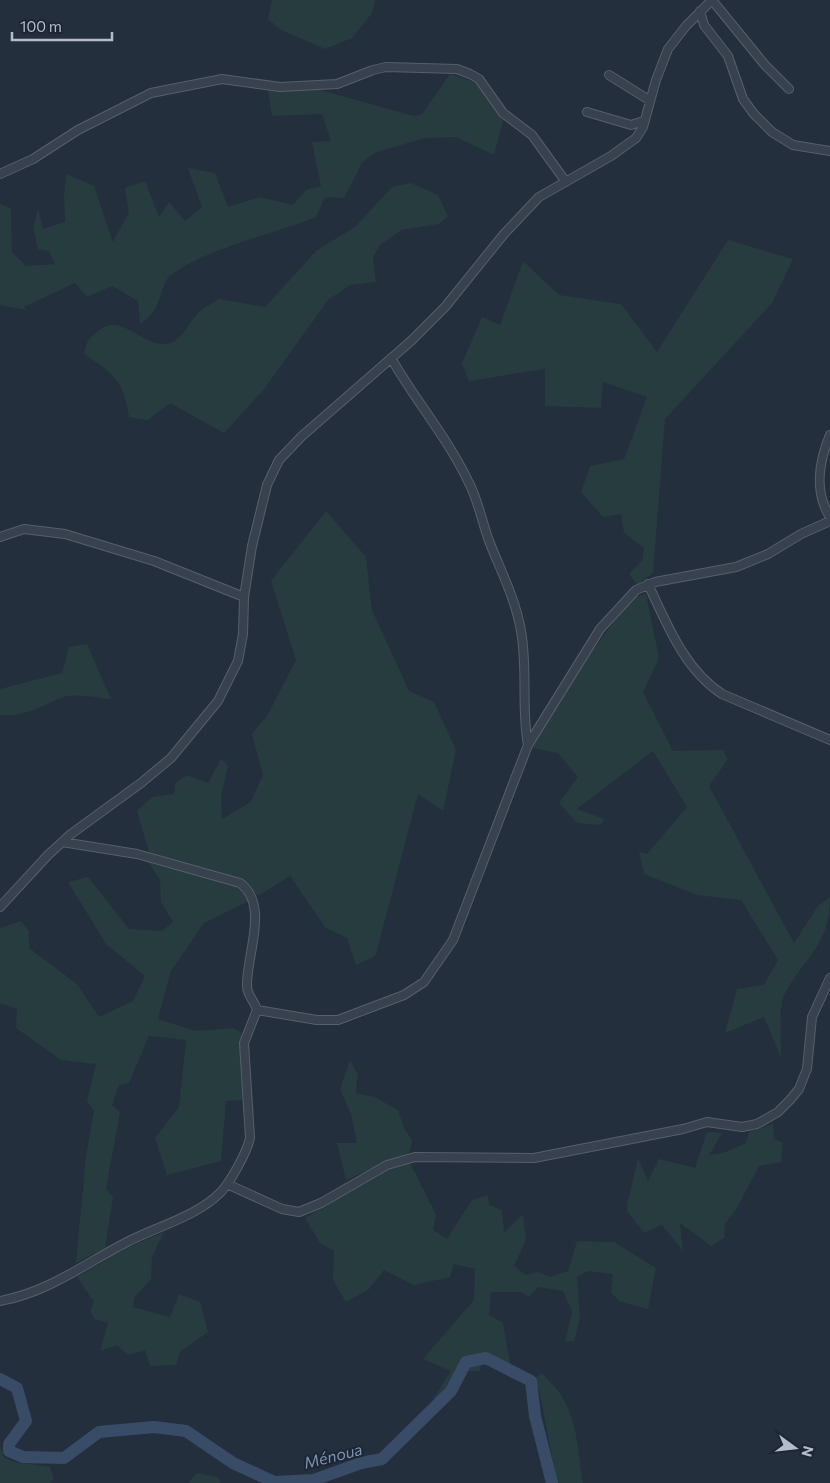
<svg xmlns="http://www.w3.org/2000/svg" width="830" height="1483" viewBox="0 0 830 1483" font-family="Commissioner,sans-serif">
	<rect width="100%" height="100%" fill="#242f3e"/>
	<path fill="#263c3f" d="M272,0H375L372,13L352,38L325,49L281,30L268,19Z
		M450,74L478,83L504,117L494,155L456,137L425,138L374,153L362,163L344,198L325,197L316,217C268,236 216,245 172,274C158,284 164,311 140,324L138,301L112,286L87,297L75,283L24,307L26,310L0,305V204L11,209L12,252L26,266L55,264L49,251L38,249L33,227L38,209L43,229L65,222L64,195L66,174L94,186L113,242L129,212L125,188L145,181L159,217L169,202L185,221L202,207L188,168L215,173L228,207L260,197L293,205L306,190L321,186L312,142L331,141L322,114L272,116L268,91L319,88L320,90L414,116L422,114Z
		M411,183L438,195L448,216L439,224L401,230L380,245L373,257L376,282L350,285L328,300L265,388L224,433L170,403L148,420L129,417C124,380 113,373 84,354C86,343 88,339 97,332C122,309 143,351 171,343C183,339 190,320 200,311C205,307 213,303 219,299L265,307L317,250L355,227L392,187Z
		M728,240L793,259L772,303L665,419L653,573L637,585L629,574L642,561L644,548L624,533L621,514L603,517L581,492L590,466L624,459L647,397L603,382L601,408L545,406V369L469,381L462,363L482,317L500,325L523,261L559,295L621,304L657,352Z
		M326,511L366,557L372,610L409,691L434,702L456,750L443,811L418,794L376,954L373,957L356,965L347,938L325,927L290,876L258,896L241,879L150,855L137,811L152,797L174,794L175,783L187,775L208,783L221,759L228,766L221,796L222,819L251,802L263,775L252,734L267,716L296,660L271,581Z
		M646,594L659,658L643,692L673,751L723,750L728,759L709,786L794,943L818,906L830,897C830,946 804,957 784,995C779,1004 781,1045 781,1057L764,1017L725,1033L737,989L764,985L778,960L741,900L697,895L644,874L639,852L647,854L687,807L653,751L577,809L604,819L601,825L577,823L559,803L578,777L558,753L532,748L583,663L632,598Z
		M87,644L111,699C98,698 76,693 64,697C42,705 24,718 0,715V689L62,673L69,647Z
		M149,863L239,886L249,901L204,923L171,971L158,1019L195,1031L233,1028L242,1033L240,1047L243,1100L226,1101L221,1161L167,1175L155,1138L179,1107L186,1040L149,1036L129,1083L119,1085L112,1105L120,1112L106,1189L113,1197L105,1248L76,1263L86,1156L94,1111L87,1101L96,1064L61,1060L16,1028L17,1009L0,1003V928L21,921L29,931V948L77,984L99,1017L133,1001L145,976L106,944L68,882L88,877L129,929L162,931L173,922L161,902L160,880Z
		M350,1060L358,1075L356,1093L374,1097L398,1110L404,1128L412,1140L409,1155L385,1163L346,1180L337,1143H357L351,1114L340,1089Z
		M773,1124L774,1139L783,1143L781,1162L759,1166L737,1208L724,1225L725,1237L711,1246L680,1223L683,1251L662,1225L644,1233L627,1211L628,1201L638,1158L648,1181L659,1159L695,1168L707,1132L722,1133L709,1155L723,1153L746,1143L749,1132Z
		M410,1163L436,1215L433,1230L447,1239L472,1200L488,1195L489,1205L502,1210L504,1233L523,1214L526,1240L514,1266L526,1275L538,1272L550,1277L568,1271L577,1241L614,1242L656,1268L648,1309L619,1301L611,1292L613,1274L588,1271L577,1277L580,1318L574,1341L565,1342L572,1312L563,1291L538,1287L529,1297L521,1292H491L489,1315L503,1323L511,1368L480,1354V1371H457L437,1400L433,1399L451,1371L423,1359L474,1300L475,1269L454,1264L450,1277L414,1285L384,1270L368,1290L346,1302L333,1280L334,1251L320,1243L305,1218L386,1168Z
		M164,1232L152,1257L151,1279L134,1298L133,1307L170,1317L179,1294L200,1302L208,1332L181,1351L176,1365L150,1366L145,1350L128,1355L117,1345L100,1351L108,1323L95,1319L90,1311L94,1302L77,1277L127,1248Z
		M542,1373C549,1381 559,1390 564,1400C578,1424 578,1456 583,1483H545L554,1467L539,1389L531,1381Z
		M0,1446L4,1457L15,1462L50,1467L54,1478L50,1483H0Z
		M197,1473L218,1477L221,1483H188Z"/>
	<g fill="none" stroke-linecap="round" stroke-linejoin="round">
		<path stroke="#394c67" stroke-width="12" d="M0,1379L17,1388L26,1421L9,1444V1451L23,1457L64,1458L99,1432L154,1427L186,1431L233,1463L274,1482L314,1480L361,1463L382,1459L451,1391L466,1362L486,1358L531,1381L535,1416L552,1483"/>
		<defs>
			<path id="minor" d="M712,0L765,65L789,89
				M700,11L704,25L728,56L743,99L754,114L772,132L793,145L830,151
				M609,75L649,100
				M587,112L631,125L644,121
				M0,174L33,159L78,130L151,93L222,79L280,87L337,84L373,70L386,67L457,69L470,74L479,79L503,113L532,135L566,182
				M830,435C819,461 814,492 830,517
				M0,537L24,529L65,534L154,561L244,597
				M648,584C667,624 684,669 722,694L830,740
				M528,745L600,629L636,590L655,582L736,567L768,554L801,534L830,521
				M62,842L137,854L240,883C270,905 246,956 247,986C247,995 255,1002 257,1010
				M0,907L48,855L71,834L141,783L171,758L218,701L238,661L243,634L244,597L252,546L267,485L279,460L302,436L411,341L445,307L504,234L539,197L611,156L636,138L643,127L656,80L668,49L686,26L712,0
				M227,1184L282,1209L299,1212L321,1203L387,1165L415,1157L534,1158L683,1129L707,1122L742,1127L757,1124L778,1112L790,1100L799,1089L807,1069L812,1017L830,978
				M0,1301C49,1292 84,1264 127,1242C158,1226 196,1217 221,1192C231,1181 247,1152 250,1138L244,1043L257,1010L317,1020H338L404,995L424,982L453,940L528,745C521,708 528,669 521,631C516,601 502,573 491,546C482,524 479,501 468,481C447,437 415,400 391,358"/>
		</defs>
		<use href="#minor" stroke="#565f6c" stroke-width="10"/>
		<use href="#minor" stroke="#38414e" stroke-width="8"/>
	</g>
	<g text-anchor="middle" stroke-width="4" stroke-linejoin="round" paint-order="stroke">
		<g font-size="16" font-style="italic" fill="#7c92b1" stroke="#1d2633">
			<text transform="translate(333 1456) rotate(-14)" y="6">Ménoua</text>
		</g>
	</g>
	<g transform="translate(795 1448) rotate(105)" stroke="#1d2633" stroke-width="4" paint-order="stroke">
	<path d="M0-4L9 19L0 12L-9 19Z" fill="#b4bcc9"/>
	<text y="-8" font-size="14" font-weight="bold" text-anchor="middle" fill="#b4bcc9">N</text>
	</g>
	<path d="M12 32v8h100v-8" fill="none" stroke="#b4bcc9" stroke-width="2.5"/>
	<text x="20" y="32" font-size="15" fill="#b4bcc9" stroke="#1d2633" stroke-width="4" paint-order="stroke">100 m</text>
</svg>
